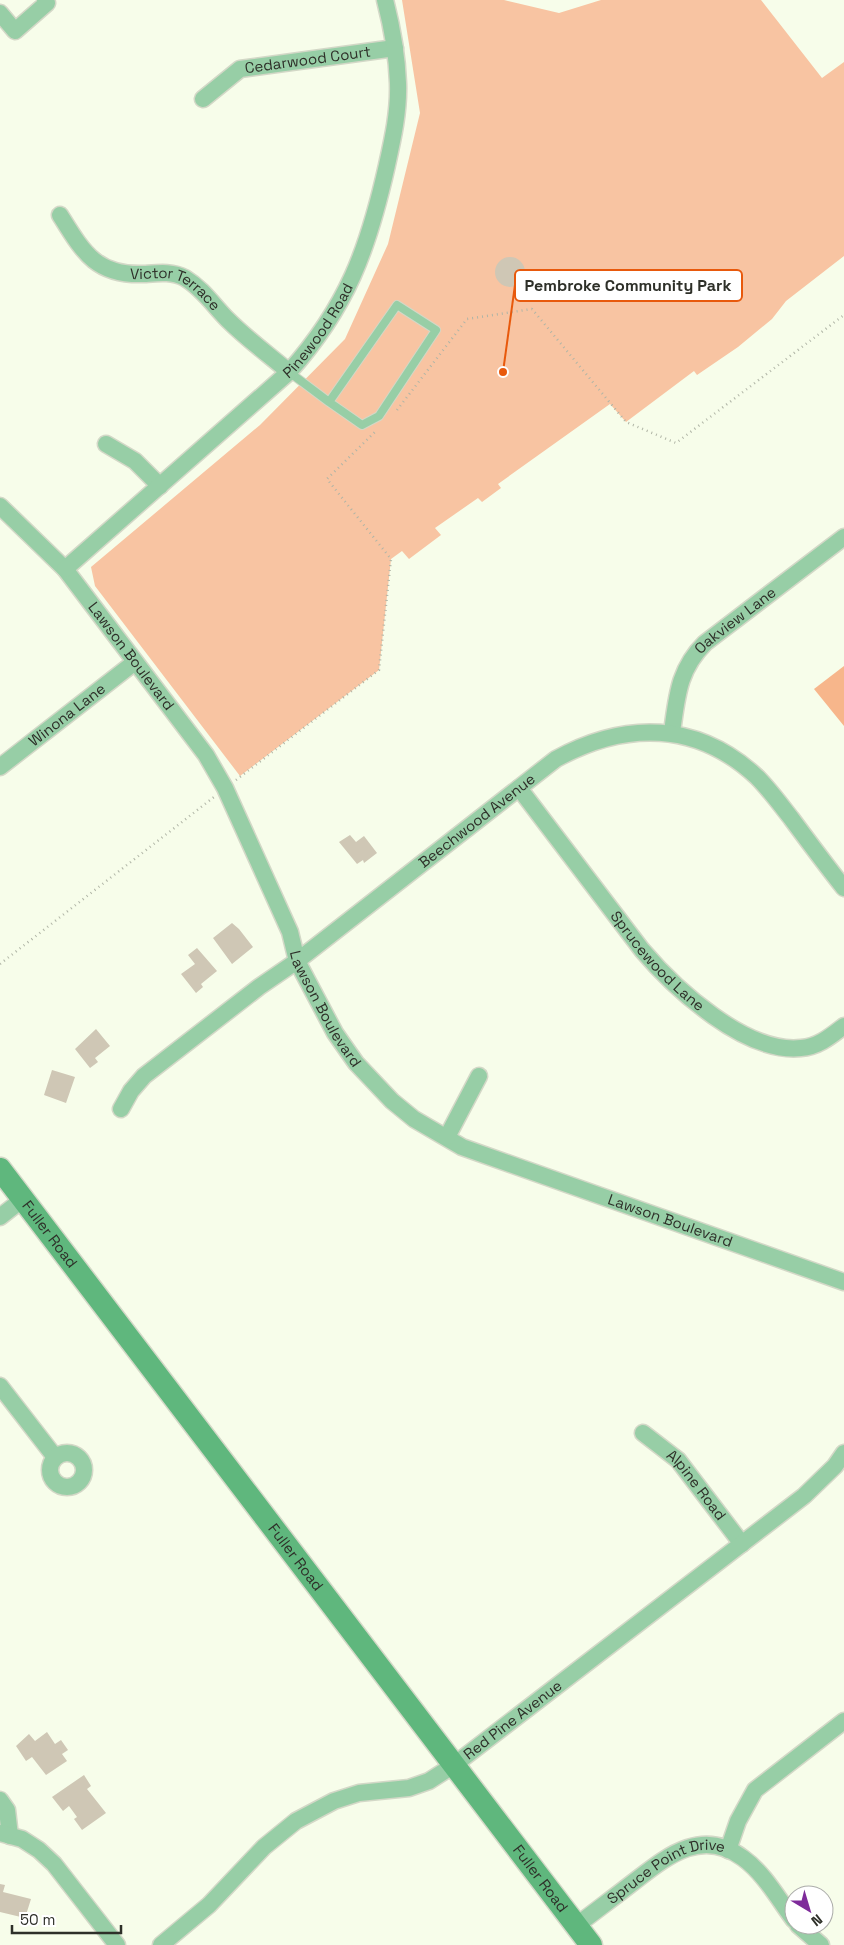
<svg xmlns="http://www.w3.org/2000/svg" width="844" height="1945" viewBox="0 0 844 1945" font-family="'Space Grotesk',sans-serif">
	<rect width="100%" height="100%" fill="#f7fdea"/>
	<path fill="#f8c4a2" d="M402,0H504L559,13L601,0H761L822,78L844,62V256L786,301L772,319L738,347L697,375L694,371L626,422L610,404L498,484L501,488L482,502L478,498L435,528L441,535L409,559L402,551L391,559L379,670L240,776L95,586L91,567L260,425L345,339L388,244L420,113Z"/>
	<path fill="#f7b68b" d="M844,666V726L814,689Z"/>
	<path fill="#cfc7b5" d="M495 272a15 15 0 1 1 30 0a15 15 0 1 1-30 0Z
		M350,835L356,842L364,836L377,853L364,863L363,860L357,864L339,842Z
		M232,923L239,929L253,947L232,964L213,938Z
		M197,948L217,971L201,984L203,987L196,993L181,974L195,964L188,955Z
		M96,1029L110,1046L95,1058L98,1062L90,1068L75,1049Z
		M52,1070L75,1077L66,1103L44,1095Z
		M47,1732L55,1744L61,1740L68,1750L62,1754L67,1761L46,1775L32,1757L26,1761L16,1746L29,1734L35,1741Z
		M84,1775L91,1786L87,1789L106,1813L82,1830L74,1819L77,1817L69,1806L63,1811L52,1797Z
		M0,1884L5,1885L3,1892L31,1899L25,1918L0,1912Z"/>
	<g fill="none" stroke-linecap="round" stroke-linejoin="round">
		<defs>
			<path id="lane" d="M289,372L329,402L397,305L436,330L379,416L362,425L329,402"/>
			<g id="street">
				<path d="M0,13L15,31L47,3L45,0"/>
				<path id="s1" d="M203,99L240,69L395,48"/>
				<path id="s2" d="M60,215C83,252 96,276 144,274C158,273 172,271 185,278C203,289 214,306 228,320C247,339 269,355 289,372"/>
				<path d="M106,444L135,461L160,486"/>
				<path id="s3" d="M0,506L65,569L206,755L225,788L290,932L297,961L335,1033L356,1063L392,1101L414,1119L462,1147L844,1282"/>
				<path id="s4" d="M65,569L289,372C347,307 368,250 387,165C393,138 399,111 398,83C397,54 392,27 385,0"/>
				<path id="s5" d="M672,732C677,697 678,670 705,643L844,537"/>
				<path id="s6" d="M0,767L135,662"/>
				<path id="s7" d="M519,788L642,950C675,989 746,1054 801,1048C818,1047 831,1036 844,1026"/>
				<path id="s8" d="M121,1109L131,1091L144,1076L259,987L297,961L556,759C625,721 697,721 757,777C769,789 780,804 791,818C808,841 826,865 844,888"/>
				<path d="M447,1137L479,1076"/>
				<path d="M0,1217L23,1199"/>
				<path d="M0,1386L55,1457"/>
				<path id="s9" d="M643,1433L678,1460L742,1544"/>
				<circle cx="67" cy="1470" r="17"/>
				<path d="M0,1800L7,1810L10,1836"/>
				<path d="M0,1833L22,1839L39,1850L54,1864L117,1945"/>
				<path d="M728,1850L738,1821L755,1790L844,1721"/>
				<path d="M798,1925L821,1945"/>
				<path id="s10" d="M576,1926C594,1912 613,1898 631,1884C664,1859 700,1826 743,1858C764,1873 779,1900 794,1920"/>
				<path id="s11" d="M161,1945L209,1905L264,1847L296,1821L334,1801L359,1793L409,1788L429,1781L454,1765L804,1496L835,1466L844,1453"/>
			</g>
			<g id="secondary">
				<path id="s12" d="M0,1169L591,1945"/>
			</g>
		</defs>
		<use href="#lane" stroke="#d3d8c7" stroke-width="10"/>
		<use href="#street" stroke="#d3d8c7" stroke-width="19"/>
		<use href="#secondary" stroke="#d3d8c7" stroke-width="25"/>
		<path stroke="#b0b5a6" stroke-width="2.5" stroke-dasharray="1 4" stroke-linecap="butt" d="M397,410L467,319L532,309L626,422L676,443L844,315
			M236,780L379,670L391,559L327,479L377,430
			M0,964L214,797"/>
		<use href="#lane" stroke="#97cea6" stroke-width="8"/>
		<use href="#street" stroke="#97cea6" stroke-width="16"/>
		<use href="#secondary" stroke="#5fb77d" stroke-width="22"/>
	</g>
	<g text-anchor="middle" stroke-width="5" stroke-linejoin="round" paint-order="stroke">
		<g font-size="15" fill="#2e3029" stroke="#fff">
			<text dy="5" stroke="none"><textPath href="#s1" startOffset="116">Cedarwood Court</textPath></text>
			<text dy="5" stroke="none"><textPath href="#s2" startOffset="146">Victor Terrace</textPath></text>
			<text dy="5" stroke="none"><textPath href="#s4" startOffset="349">Pinewood Road</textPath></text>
			<text dy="5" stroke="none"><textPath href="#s5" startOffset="135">Oakview Lane</textPath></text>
			<text dy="5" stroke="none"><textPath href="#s3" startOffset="200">Lawson Boulevard</textPath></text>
			<text dy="5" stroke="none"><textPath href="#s6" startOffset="85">Winona Lane</textPath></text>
			<text dy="5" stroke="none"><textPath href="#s8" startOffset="460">Beechwood Avenue</textPath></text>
			<text dy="5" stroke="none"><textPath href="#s7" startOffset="222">Sprucewood Lane</textPath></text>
			<text dy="5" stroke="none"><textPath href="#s3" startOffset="605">Lawson Boulevard</textPath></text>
			<text dy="5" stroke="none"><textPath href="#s3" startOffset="1025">Lawson Boulevard</textPath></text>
			<text dy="5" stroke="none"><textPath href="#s12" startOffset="82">Fuller Road</textPath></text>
			<text dy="5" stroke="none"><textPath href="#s9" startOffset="75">Alpine Road</textPath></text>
			<text dy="5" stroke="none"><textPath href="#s12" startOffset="488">Fuller Road</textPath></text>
			<text dy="5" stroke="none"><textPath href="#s11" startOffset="428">Red Pine Avenue</textPath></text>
			<text dy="5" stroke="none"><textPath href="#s10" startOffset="108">Spruce Point Drive</textPath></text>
			<text dy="5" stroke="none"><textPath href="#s12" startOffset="892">Fuller Road</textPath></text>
		</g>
	</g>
	<path fill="none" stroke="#e8590c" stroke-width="2" d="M503 372L515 285"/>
	<circle fill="#e8590c" stroke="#fff" stroke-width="2" cx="503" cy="372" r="5"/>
	<rect fill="#fff" stroke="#e8590c" stroke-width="2" x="515" y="270" width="227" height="31" rx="5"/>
	<g font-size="16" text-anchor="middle" font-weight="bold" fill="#2e3029">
		<text x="628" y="291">Pembroke Community Park</text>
	</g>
	<g transform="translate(809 1910) rotate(142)"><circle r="24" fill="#ffffff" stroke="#abaca9"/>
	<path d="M0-4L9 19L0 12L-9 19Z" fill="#7e2b9a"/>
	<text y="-8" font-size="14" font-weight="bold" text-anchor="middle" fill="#2e3029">N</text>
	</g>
	<path d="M12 1925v8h109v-8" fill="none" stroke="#2e3029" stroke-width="2.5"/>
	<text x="20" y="1925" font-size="15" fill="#2e3029" stroke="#ffffff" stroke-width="4" paint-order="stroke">50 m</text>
</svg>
